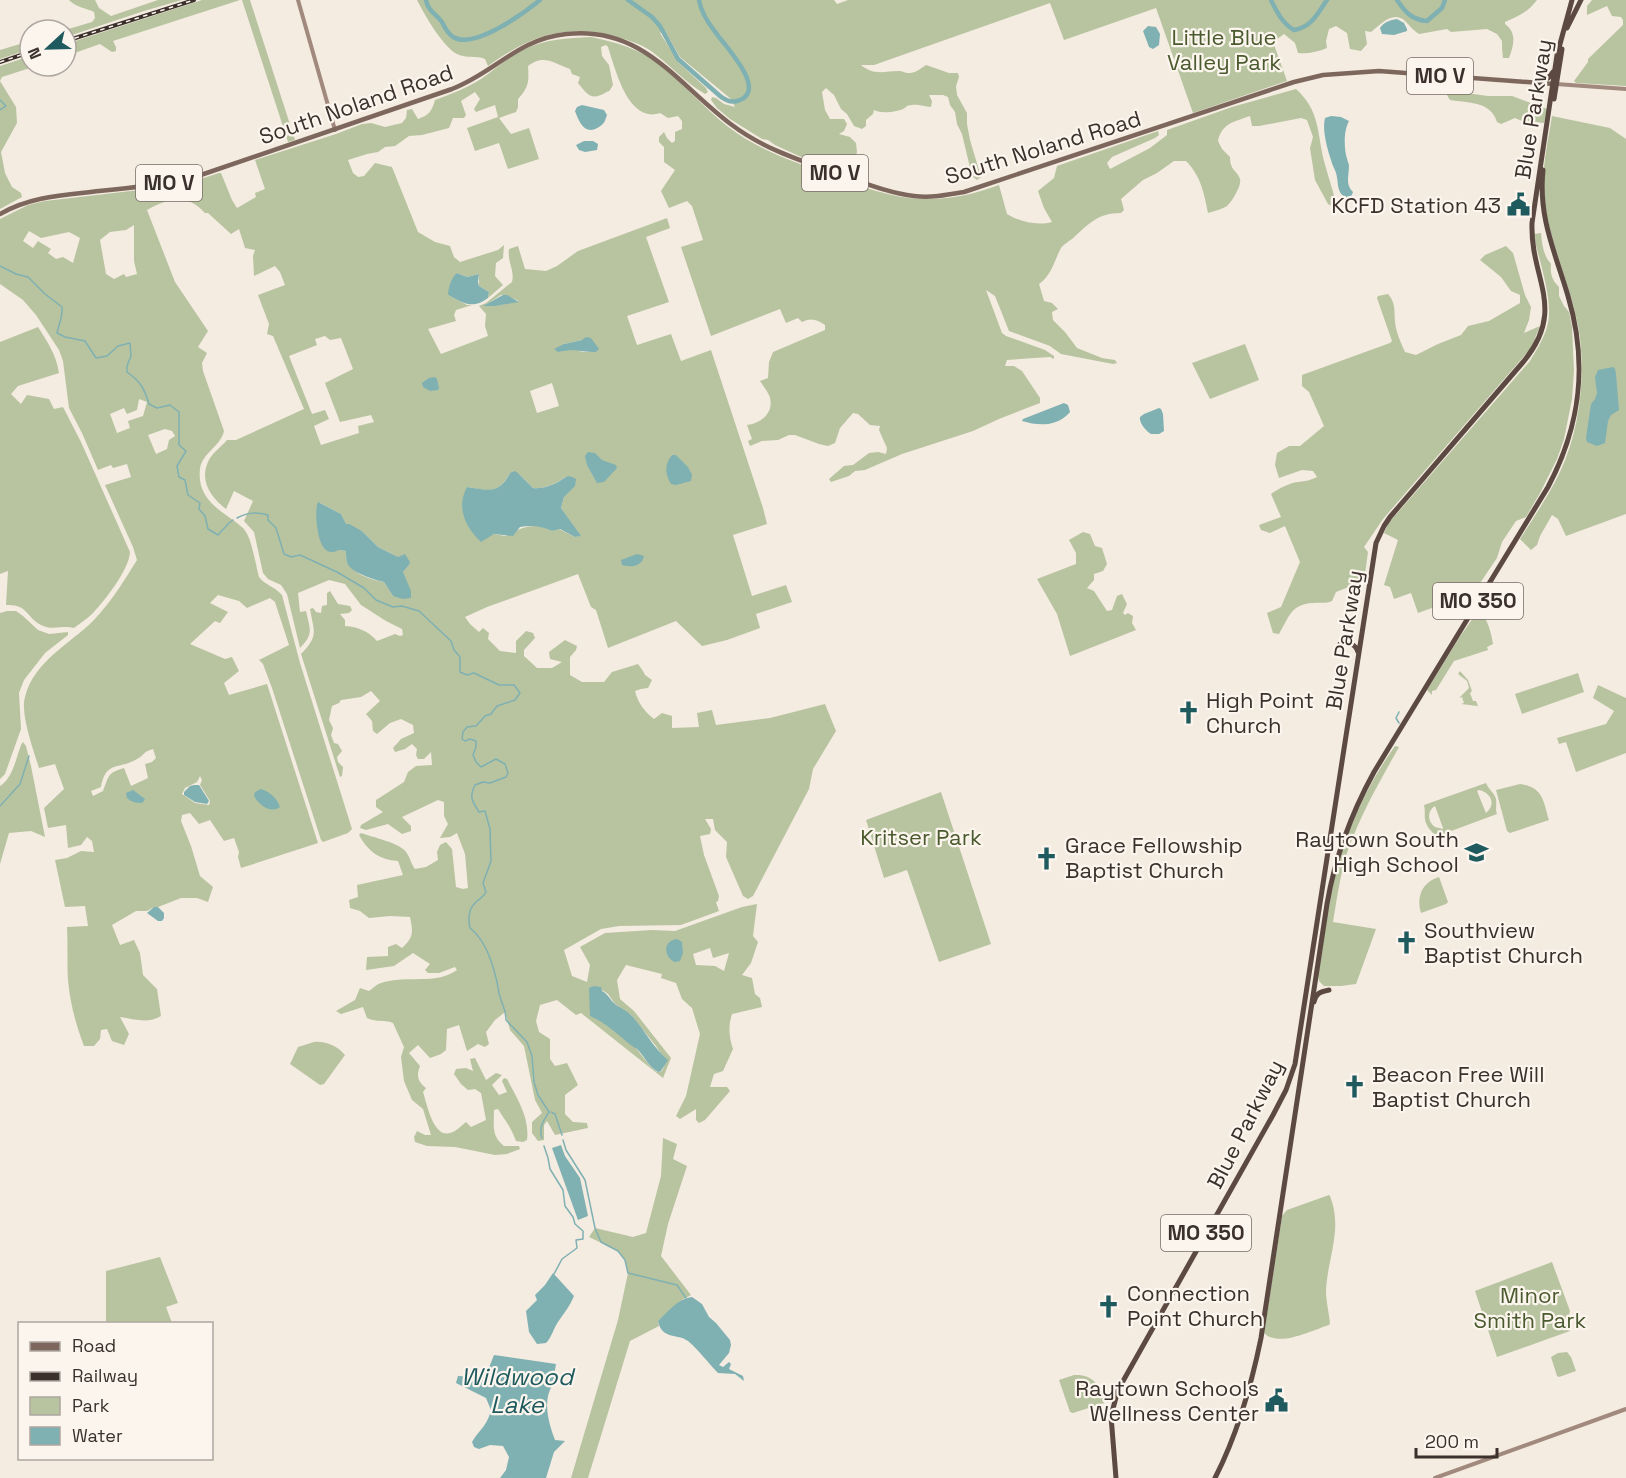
<svg xmlns="http://www.w3.org/2000/svg" width="1626" height="1478" viewBox="0 0 1626 1478" font-family="'Space Grotesk',sans-serif">
	<rect width="100%" height="100%" fill="#f4ebe1"/>
	<path fill="#b8c4a0" fill-rule="evenodd" d="M69,0H95L99,8L111,16L158,0H182L144,11L66,37L65,30L92,22L95,18L94,12C86,8 75,7 69,0Z
		M202,0H240L113,41L116,47V51L112,52L100,44L66,56V44Z
		M242,0H250L295,140L288,142Z
		M417,0H834L837,4L848,0H1537C1528,12 1519,16 1505,22V24C1517,33 1514,44 1509,58H1503L1502,49V41L1497,34L1487,29L1451,32L1447,29L1419,34C1413,30 1410,26 1405,21C1393,10 1380,25 1371,32L1365,31L1367,44L1361,51L1350,49L1347,33L1336,26L1329,29L1326,41L1327,48C1318,52 1307,54 1298,53L1295,43L1284,34L1273,42L1287,81L1193,113L1156,8L1064,40L1050,3L874,65H861C874,76 884,71 899,71C902,71 905,73 908,73C915,74 921,68 926,65L949,73H958L959,77L956,86L957,95L967,113V124L970,140L981,177L977,180L972,176L962,134L957,124L955,112L950,105L948,97L943,95H929L932,101L931,107C924,107 919,104 912,105C904,106 910,105 903,109C896,112 881,114 874,110L873,114L866,120V126L862,129L854,126L847,114L841,109L834,95L826,88L822,92L825,110L830,119H844L847,124L844,131L839,134L850,137L856,143L857,152L855,159H848L844,157L832,167L829,168L799,156L775,145L768,140L762,139L730,119L717,108L711,100L712,97L716,98L724,104L735,107L731,99L680,57L665,31L660,33L679,63L706,88L708,92L705,94C687,84 669,64 651,51C641,44 628,40 617,37C567,22 528,37 488,66L485,59C476,55 467,59 457,54C443,47 424,14 417,0Z
		M1592,0H1626V86L1576,83L1574,81L1588,62V59L1623,25V20L1621,17L1612,16L1607,6L1587,15V6Z
		M591,37C615,42 640,49 659,64C683,83 703,107 727,126C758,150 794,162 830,175C860,186 890,198 923,199C950,200 974,194 999,185L1007,214C1020,222 1037,226 1052,222L1044,208L1038,191L1054,178L1057,166L1158,131L1159,135L1155,138L1112,157L1107,163L1110,169L1150,148L1167,135V130L1232,107L1296,89C1320,111 1317,132 1324,161C1328,176 1333,191 1337,206L1333,207L1328,204L1315,180L1310,148L1313,137L1307,120L1301,118L1259,126H1252L1250,116C1234,122 1222,123 1218,141L1222,149L1230,157C1230,171 1237,170 1240,179C1242,185 1232,202 1227,206C1223,209 1214,211 1208,213C1204,193 1201,176 1186,161H1174L1157,173L1143,180L1121,199L1124,210L1121,213C1097,213 1089,224 1072,239C1068,242 1064,244 1061,248C1054,261 1052,275 1039,284L1044,301L1052,303L1058,309L1052,312L1053,320L1065,332L1077,348L1102,358L1115,360L1117,363L1113,364L1061,354L1050,346L1009,331L995,296L986,290L1002,333L1006,336L1045,350L1054,356V359L1050,357L1007,360L1005,366H1014L1022,371L1040,398V403L999,419L973,431L902,454L865,470L855,471L849,476L831,482L829,479L844,466L853,465L869,453L878,452L886,454L887,448L879,430L880,426L870,425L858,414L853,413L840,428L835,443L828,446L819,444L795,435H789L778,440L762,441L750,446L748,441L752,439L747,425C760,424 774,413 770,398C769,393 763,386 760,381L768,378L769,362L773,352L825,330V325C817,320 812,317 802,322L798,318L786,323L780,309L711,336L681,247L703,240L692,206L687,201L669,208L661,191L675,170L664,162V147L659,142V137L664,132L667,138L672,143L675,141V132L682,129V121L678,116L668,118L660,113C628,124 615,68 608,47L606,45L601,47L602,56L609,65L613,85C608,93 612,89 605,93C591,101 587,94 578,83L580,77L572,74L570,69C553,63 544,54 528,66C529,82 529,87 518,99V107L516,112L499,118L511,134L529,128L539,159L508,169L499,143L475,151L467,128L498,117L495,105L476,112L474,109L480,99L475,92L461,101L466,115L464,118H453L449,128L422,135L409,136L395,146L385,147L378,152L367,154L348,160L353,173L358,177L364,176L375,163L392,167L418,232L435,242L450,246L454,257L460,262L498,250L504,245L503,258L496,263L495,276L503,285L488,298L489,292L479,286V274L467,277L457,273L450,296L467,305H472L456,310L454,315L456,321L428,329L441,354L488,336L485,326L486,314L479,306L486,303L512,282C515,270 507,262 509,249L518,246L525,269L546,271L557,266L578,251L667,218L670,228L646,237L669,302L627,316L637,345L671,334L681,361L711,350L763,508L767,524L733,535L752,596L786,585L792,602L756,614L760,628L727,640L702,646L676,621L608,648L596,610L591,607L578,574L487,607L465,617L470,624L479,632L483,628L489,633L488,639L500,651L516,653V641L526,631L533,633L535,638L524,650V656L537,668H552L562,662L550,659L549,652L565,640L577,646L576,650L570,657V675L582,682H604L612,672L638,664L643,671L645,675L652,680L648,688L641,689L635,691C638,703 644,711 654,719L662,713L672,716V728L699,727L697,713L712,710L716,725L770,718L825,704L836,731L813,769L809,789L753,896L748,899L743,896L726,857L727,842L715,830L713,819H705L711,829L710,834L700,836L704,855L719,896L718,901L716,902L719,911L681,925L619,926L601,929L564,950L572,976L587,982L590,965L580,947L605,933L652,930L675,931L742,907L757,904L753,936L758,942L751,963L742,975L752,978L755,994L760,998L762,1007L732,1014C728,1026 729,1037 733,1049L723,1071L714,1074L710,1087H727L730,1091L705,1120L699,1123L696,1120V1109L680,1119L676,1116L686,1096L700,1034L692,1008L682,999L676,983L661,978L662,974L626,965L617,980L620,999L634,1011L671,1058L663,1078L581,1013L576,1015L557,1000L540,1005L536,1021L539,1032L550,1039V1059L555,1066L567,1063L578,1085L565,1095V1114L573,1122L587,1123L588,1128L555,1135L547,1121L544,1125V1140L538,1141L532,1133V1122L542,1113L535,1100L524,1046L510,1030L505,1012L495,1020L486,1032L489,1044L485,1047L478,1044L467,1051L459,1025L447,1029L446,1050L441,1054L430,1058L418,1045L409,1053L420,1066C416,1076 418,1082 426,1088L423,1092C427,1104 433,1138 450,1133C456,1132 462,1125 466,1122L471,1127L486,1120L481,1093L475,1089L468,1090L461,1084L454,1074L456,1069L466,1068L473,1071L470,1059L475,1058L486,1080L496,1073L502,1075L492,1085L499,1095L507,1092L502,1081L504,1078L507,1079C517,1098 530,1118 527,1140L523,1142L516,1141C511,1127 506,1122 498,1109L494,1110C494,1125 491,1136 504,1146H519L520,1149L507,1154L495,1155L455,1147L427,1146L415,1142L414,1137L417,1131L425,1135H431L423,1109L412,1100L404,1081L401,1057L404,1047L393,1023C383,1019 378,1023 367,1018L363,1007L341,1014L336,1011L355,1000L360,988L369,991C373,988 377,984 381,983C407,974 434,986 457,970L455,967L439,973H428L425,970L430,964L413,953L394,966L366,970L367,957L388,956V947L396,944L402,948C414,937 413,932 410,917L390,916L369,918L360,911L350,908L349,900L358,897L357,885L403,875L398,861C379,860 368,851 359,835L361,833C372,837 400,843 406,852C410,857 411,864 415,869L426,867L438,860L437,852L440,845L446,842L452,849L456,887L463,889L468,888L465,854L457,833L450,837L440,838L448,824L444,816V802L438,800L402,817L411,826V831L402,834L388,824L366,830L360,828L361,825L383,812L376,807V800L404,782L408,772L416,766L432,765L431,752L424,759H418L416,755L417,749L412,744L405,749L395,752L393,748L401,739L414,733L413,725L401,719L390,723L377,734L373,731L372,721L366,714L380,701L371,691L361,697L341,700L339,703L332,706L329,720L333,728L331,735L334,743L338,744L342,751L337,757L338,762L343,767L342,776L340,777L301,654C319,635 314,633 310,609L313,608L316,612L321,613L322,606L327,605V593L330,591L338,604L350,606L352,610L349,613L340,614L345,620V626C358,627 368,631 377,641L395,634L400,636L403,635L402,629L386,621L361,605L345,584L329,580L298,593L300,612L306,611C310,629 314,634 300,648L287,594L281,585L268,579L263,573L254,532L244,521L253,501L234,491L226,509C212,498 199,482 208,462C211,454 221,447 227,440H236L304,409L273,336L267,334L269,324L258,295L285,285L280,272L275,266L254,276L253,256L255,250L245,248L239,229L231,234L208,213H205C187,193 168,198 147,210L175,282L208,331L198,347L207,353L202,363L203,371L224,431C221,446 202,453 200,469C197,495 214,507 233,520C238,524 243,527 246,532C252,541 256,566 259,577C265,585 274,586 282,595L300,663L352,829L348,833L323,842L321,840L272,688L263,664L259,660L289,645L275,602L270,598L247,608L239,601L218,595L210,603L228,612L220,623L215,621L190,644L225,659L232,657L239,671L224,683L229,695L267,684L318,843L241,868L238,857L239,852L234,838L224,841L210,820L199,824L190,813L182,815L181,821L191,846L200,876L213,887L208,902L197,898H181L158,907H154L147,911H136L112,925L120,945L134,940L140,953L143,975L157,989L161,1016C148,1024 134,1019 120,1017L129,1034L124,1045L112,1041L107,1029L101,1030L100,1039L94,1046H84C76,1025 70,1003 68,980C67,963 68,945 67,927L88,926L85,906L65,907L55,860L67,858L81,851L94,852L92,841L87,837L81,845L68,848L66,825L48,828L44,808L64,789L55,764L39,768C34,751 20,714 25,697C34,661 70,644 94,620C111,602 124,581 137,560L133,547L105,485L131,477L127,464L113,468L111,465L98,470L82,433L69,408L63,361L59,350L36,315L23,300L0,284V219L28,205L45,201L165,187L188,183L219,173H221L232,200L237,208L256,197L255,193L265,189L255,160L336,134L362,124L371,123L385,127L402,123L406,118L407,110L412,109L418,119C429,115 432,111 435,100C451,94 467,88 481,79C495,70 508,57 523,50C545,39 568,38 591,37ZM134,225V261L137,274L126,277L124,274L114,279L106,274L100,240L110,232L126,230ZM29,231L41,238L69,232L80,238L73,263L63,257L56,259L48,253L51,249L38,241L33,248L23,241ZM501,295H505L519,301L500,305L484,306ZM325,336L330,340L341,338L353,369L325,383L340,422L371,415L374,422L358,426L359,433L321,445L314,426L329,419L325,410L312,414L289,356L317,345L315,339ZM582,340L596,352H582L564,344ZM552,383L559,406L537,413L530,391ZM139,399L147,402L143,416L128,421L130,428L117,433L110,414L124,408L127,414L137,410ZM165,429L172,431L175,436L169,440L167,449L156,454L148,435ZM510,473L519,474L533,488C544,489 556,484 565,477L575,485L564,497L561,508L580,536L575,537L559,529L552,531C532,521 523,528 505,536L494,534L485,538L467,487C488,490 498,496 510,473ZM320,503L341,514L346,525L362,531L378,547L394,555L409,565L403,572L393,596L384,582C372,580 352,574 347,561C346,558 346,555 346,551L339,550L329,551L323,546ZM153,749L156,758L152,762L145,764L148,778L131,786L124,768C107,773 109,776 103,791L93,796L91,791L101,787C106,760 119,770 137,759C145,755 142,752 153,749ZM200,776L202,780L200,785L210,801L209,805L195,803L182,794L185,788L197,782ZM710,948L713,958L729,953L724,971L715,966L696,965L693,954ZM602,990L608,994L615,1004L631,1015L656,1046L666,1062L662,1071L657,1072C645,1063 639,1049 628,1040C622,1035 615,1030 609,1026C603,1022 597,1020 593,1016Z
		M30,41V49L0,59V50Z
		M30,56V66H36L2,77L0,81L16,107L17,123L1,152L5,173L12,187L21,193L22,197L0,209V66Z
		M1458,92L1488,96H1512L1547,109L1544,123L1522,121L1515,118L1501,124L1497,122C1491,101 1468,103 1450,100L1447,95L1448,93Z
		M1552,116L1610,128L1626,139V514L1566,536L1558,519L1552,515L1540,536L1537,545L1531,550L1520,539C1534,517 1549,495 1560,472C1579,432 1585,382 1580,338C1574,290 1549,246 1544,197C1541,170 1548,142 1552,116Z
		M1541,233C1542,244 1543,255 1551,264C1550,274 1552,280 1559,287V296L1564,306L1569,312L1572,327L1574,371L1572,399L1564,439L1557,459L1540,493L1526,517L1516,521L1502,542L1497,558L1476,589L1465,598L1457,599L1418,613L1411,593L1394,599L1390,587L1384,585L1398,540L1384,533L1389,522L1400,510L1530,361C1537,349 1545,337 1548,323C1553,301 1540,263 1535,241L1534,234Z
		M1506,246L1513,253L1525,295L1531,307L1529,320L1524,333L1540,326L1531,348L1383,519L1364,547L1368,552L1364,581L1336,592L1332,601C1325,604 1321,602 1313,603C1291,604 1289,617 1279,634L1273,633L1267,613L1281,607L1300,562L1285,526L1270,533L1261,530L1259,525L1281,517L1271,494C1278,489 1289,483 1298,482C1305,481 1309,481 1317,477L1313,471L1302,470L1279,478L1275,465L1277,453L1289,446H1300L1324,426L1309,392L1302,386V375L1390,343L1392,341L1377,298L1378,296L1388,294C1396,303 1394,311 1395,322C1396,332 1401,343 1405,352L1416,355L1438,344L1461,335L1468,326L1489,321L1520,303V295L1511,291L1501,277L1480,260L1485,255Z
		M38,327C48,343 56,354 59,373L18,386L11,394L21,404L27,395L49,399L54,409L63,407L81,442L130,552C129,570 105,600 93,613C87,619 80,623 74,628C63,625 52,631 41,625C26,617 28,604 6,605L8,571L0,574V342Z
		M1245,344L1259,380L1210,399L1192,363Z
		M1083,532L1090,534L1095,546L1102,548L1107,564L1103,571L1094,574V580L1087,588L1094,591L1107,611L1112,610L1117,596L1122,594L1127,604L1123,613L1125,615L1128,613L1133,616L1132,623L1136,630L1070,656L1057,614L1037,579L1076,564V553L1069,540Z
		M7,611H16L23,616L38,630L49,634L68,632V635L45,653L24,680L19,693L21,729L5,774L0,779V613Z
		M1478,611C1488,618 1491,632 1493,644L1487,647L1488,650L1454,661L1436,690L1432,691V695L1427,690L1459,638Z
		M1460,671L1468,680L1472,691L1470,693L1473,701H1476L1478,706L1461,704L1464,703L1462,697L1459,698L1469,688L1467,681L1458,674Z
		M1578,673L1584,692L1522,714L1515,694Z
		M1598,685L1626,698V753L1576,772L1566,742L1559,744L1557,738L1606,724L1614,711L1593,698Z
		M23,742L26,746L31,766L45,837L31,831L9,833L0,864V786C13,778 16,758 21,745Z
		M1395,746L1399,747C1380,781 1360,815 1347,853C1340,875 1337,899 1333,922L1376,929L1356,984L1341,986H1324L1319,981L1318,975C1324,942 1327,907 1335,875C1347,829 1367,785 1395,746Z
		M1486,783C1488,789 1494,792 1496,799C1497,805 1495,808 1497,814L1435,837C1433,831 1429,830 1427,825C1423,818 1426,812 1424,805ZM1479,790C1492,793 1496,805 1486,813L1477,791ZM1435,806L1443,828V829L1435,827C1427,821 1427,811 1435,806Z
		M1520,784C1543,787 1543,800 1549,820L1510,833L1507,831L1496,790Z
		M941,792L991,944L939,962L907,870L884,878L866,820Z
		M1439,877L1448,902L1446,904L1421,913C1416,897 1422,882 1439,877Z
		M314,1042C326,1041 337,1046 345,1055L324,1084L320,1085L290,1064L298,1047Z
		M663,1138L677,1144L673,1159L687,1166L668,1224L661,1256L691,1295L682,1300L658,1321L659,1326L630,1341L588,1478H571L618,1320L628,1273L625,1260L618,1251L589,1237L595,1228L633,1237L646,1233L661,1176Z
		M1329,1195L1330,1196C1343,1229 1328,1256 1326,1290C1326,1302 1329,1312 1330,1323L1329,1325C1313,1330 1278,1348 1264,1333L1282,1216L1287,1210Z
		M160,1257L178,1303L166,1307L172,1323H106V1271Z
		M1552,1262L1570,1311L1567,1323L1570,1331L1497,1357L1475,1291Z
		M1567,1352L1571,1357L1576,1371L1559,1377L1557,1376L1551,1357L1558,1353Z
		M1074,1375C1092,1374 1099,1384 1105,1400L1104,1403L1073,1413L1070,1412L1059,1380Z"/>
	<path fill="#7fb0b2" d="M1397,19L1404,23L1407,29V31L1394,35L1382,34L1380,28C1384,22 1390,20 1397,19Z
		M1148,26L1156,27L1160,34L1159,45L1153,49L1149,47L1143,31Z
		M582,105L604,110L607,115C605,121 604,124 599,127C585,136 579,122 575,111L577,107Z
		M1331,116L1341,117L1349,121C1344,130 1344,145 1346,155C1347,159 1348,162 1349,165C1349,176 1345,184 1353,192L1351,197L1346,198C1336,192 1339,183 1336,173C1335,169 1332,165 1331,160C1327,148 1322,130 1325,118Z
		M584,141H593L598,144L597,150L585,152L579,150L576,145Z
		M457,273L467,277L479,274L478,282L479,286L489,292L488,298C473,309 465,304 450,296L448,294C449,286 451,278 457,273Z
		M503,295H507L519,302L495,306H483Z
		M586,337L591,338L599,349L596,352C579,352 574,348 558,352L554,349L564,344L582,340Z
		M1613,367L1615,369L1616,374L1619,410L1611,415L1608,421L1605,443L1597,446L1587,442L1586,438L1591,404L1595,399L1597,393L1595,377L1598,370Z
		M435,377L437,379L439,388L438,390L430,391L423,387L422,383L429,378Z
		M1064,403L1068,405L1070,412C1057,427 1039,426 1022,421L1023,419Z
		M1159,408L1161,409L1163,414L1164,431L1159,434H1151C1146,431 1139,423 1140,417L1144,414Z
		M588,452L595,453L602,460L616,465L617,468L604,482L597,483L587,465L585,456Z
		M672,455H676L688,467L692,475L691,481L676,485L671,484C665,474 664,465 672,455Z
		M515,471L519,474L533,488C541,489 550,486 558,482C565,478 567,473 576,479L575,486L564,497L561,508L581,536L575,537L560,529L552,531C541,526 532,525 520,527L513,536L494,534L481,542C465,527 456,507 467,487C488,490 499,495 510,473Z
		M318,502L341,514L346,524H349L362,531L378,547L398,557L405,554L410,562L409,565L403,572L411,591V598L403,599L393,596L384,582C375,580 354,573 349,566C346,562 346,556 346,551L339,550L334,552C330,552 328,552 325,549C317,542 314,510 318,502Z
		M637,554L644,556C642,566 632,568 622,565L621,560Z
		M194,785H199L209,801L207,804L195,802L184,795V792L190,786Z
		M261,789C270,792 277,798 280,807C270,814 259,805 254,796L255,792Z
		M133,790L145,799L144,801L142,803C136,803 131,802 127,798L126,793Z
		M154,907H158L164,913V918L162,921H158L147,913Z
		M677,939L682,942L683,953L680,961L675,962C664,957 662,941 677,939Z
		M594,986L601,987L602,991C608,994 610,1000 616,1005C621,1008 627,1011 632,1016C644,1029 654,1049 668,1060L661,1071L658,1072C648,1066 646,1059 639,1051C634,1046 638,1050 632,1046C619,1036 607,1023 590,1016L589,988Z
		M561,1145L565,1156L580,1178L588,1216L578,1220L552,1148Z
		M553,1273L574,1296C570,1306 564,1313 558,1322C553,1329 552,1337 546,1343L537,1344L529,1332L526,1311L537,1300L535,1295L545,1285Z
		M692,1297L702,1304L709,1317L716,1323L730,1340L731,1345L729,1353L719,1365L723,1367L729,1362L731,1364L729,1369L743,1376L744,1381L735,1374L718,1373C708,1363 699,1350 688,1341C677,1333 662,1340 658,1321C668,1312 677,1299 692,1297Z
		M494,1355L556,1364L554,1376L556,1381C541,1396 548,1422 555,1440L565,1441L554,1452L546,1478H500L506,1470L509,1457L503,1446L490,1445L479,1449L474,1447L472,1442C480,1429 487,1426 491,1410L486,1398L456,1383L458,1376L481,1377L488,1370Z"/>
	<g fill="none" stroke-linecap="round" stroke-linejoin="round">
		<path stroke="#7fb0b2" stroke-width="1.5" d="M0,100L6,106L0,110
			M0,266L16,274L28,277L45,294L62,307C63,316 59,324 57,333L65,337L85,341L96,358L107,356L118,346L130,343L131,356L127,366V372C141,382 144,388 149,404L157,408L170,405L179,412V445L186,451L177,466L179,477L185,480L188,495L200,503L199,509L205,516L208,529L218,535L229,523L233,520
			M237,518C248,512 257,512 268,515V520L276,528L284,554L291,557L300,555L337,572L364,588L376,600L393,607L402,606L419,611L451,641L454,650L460,657V672L467,675L474,673L499,685H514L520,693L515,700L497,706L491,714L485,716L476,726L467,727L463,732L462,739L465,741L470,739L476,741V747L473,755L476,762L481,767L496,759L505,764L508,773L506,777L490,783L483,782L475,785C469,797 472,801 479,812L485,811L490,829L491,861L483,883L486,892C483,898 480,898 475,903C468,910 468,919 470,928C484,939 492,961 496,978C498,984 498,991 500,997C503,1007 506,1009 506,1020L527,1042L532,1056L534,1082L538,1095L549,1112C544,1120 538,1128 542,1138
			M1399,723L1396,718L1399,712
			M0,806L20,784L29,756
			M551,1112L555,1114L562,1135
			M563,1140L566,1150L585,1180L595,1228L601,1242L618,1251L625,1260L628,1273L677,1285L686,1298
			M544,1146L548,1158L550,1169L563,1190L565,1206L573,1217L575,1224L583,1231V1239L576,1240L577,1248L562,1259L554,1274"/>
		<path stroke="#7fb0b2" stroke-width="4.5" d="M426,0C428,11 436,14 442,22C445,28 447,33 453,37C474,50 524,13 540,0
			M628,0L652,17L660,26L678,59L720,96C725,100 730,103 737,101C770,92 725,46 716,33C708,23 701,13 699,0
			M1271,0C1277,12 1282,23 1294,30C1312,27 1317,14 1327,0
			M1397,0C1405,12 1412,20 1427,21L1442,8L1445,0"/>
		<path stroke="#a18a7d" stroke-width="4" d="M298,0L335,130
			M1556,84L1626,89
			M1435,1478L1626,1409"/>
		<path stroke="#7d675c" stroke-width="4.5" d="M0,214C31,196 65,195 99,191C130,188 161,185 192,178L452,89C494,73 518,39 566,34C643,25 678,85 732,125C765,150 805,162 844,176C867,184 890,193 914,196C931,198 947,195 964,192L1294,82L1323,75L1379,71L1554,84"/>
		<path stroke="#5c4a42" stroke-width="5" d="M1567,28L1581,0
			M1539,83L1548,78L1554,71
			M1554,99L1562,49
			M1340,644C1349,643 1355,643 1358,652
			M1314,1002C1316,993 1320,992 1329,990
			M1116,1478L1111,1416L1118,1390L1273,1115L1286,1090L1295,1064L1376,543L1384,526L1390,517L1524,361C1567,308 1530,279 1532,223L1557,55L1572,0
			M1215,1478C1238,1433 1251,1387 1261,1338L1327,904C1335,857 1351,814 1374,772L1548,487C1581,425 1588,363 1568,296C1555,252 1538,217 1543,170"/>
		<defs>
			<path id="rail" d="M66,41L194,0
				M0,62L30,52"/>
		</defs>
		<use href="#rail" stroke="#3b302b" stroke-width="4"/>
		<use href="#rail" stroke="#fbf5ee" stroke-width="1.5" stroke-dasharray="4.5" stroke-linecap="butt"/>
	</g>
	<defs>
		<symbol id="civic-bare" viewBox="-9 -9 18 18"><path d="M-.6-6.5H3V-4.5H.6V-3L4-1V1h2V6H-6V1h2V-1L-.6-3ZM-1.2 2.5V6h2.4V2.5Z" fill="#1f5a5e" stroke="#fbf5ee" stroke-width="2.5" paint-order="stroke"/></symbol>
		<symbol id="church-bare" viewBox="-9 -9 18 18"><path d="M-1.2-6h2.4v3.5h3.3v2.4h-3.3V6h-2.4V-.1h-3.3v-2.4h3.3Z" fill="#1f5a5e" stroke="#fbf5ee" stroke-width="2.5" paint-order="stroke"/></symbol>
		<symbol id="school-bare" viewBox="-9 -9 18 18"><path d="M0-5L7-2L0 1L-7-2ZM-4 1L0 2.5L4 1V4Q0 6-4 4Z" fill="#1f5a5e" stroke="#fbf5ee" stroke-width="2.5" paint-order="stroke"/></symbol>
	</defs>
	<g fill-rule="evenodd">
		<use href="#civic-bare" x="1502" y="188" width="33" height="33"/>
		<use href="#church-bare" x="1172" y="696" width="33" height="33"/>
		<use href="#school-bare" x="1460" y="836" width="33" height="33"/>
		<use href="#church-bare" x="1030" y="842" width="33" height="33"/>
		<use href="#church-bare" x="1390" y="926" width="33" height="33"/>
		<use href="#church-bare" x="1338" y="1070" width="33" height="33"/>
		<use href="#church-bare" x="1092" y="1290" width="33" height="33"/>
		<use href="#civic-bare" x="1260" y="1384" width="33" height="33"/>
	</g>
	<g text-anchor="middle" stroke-width="4.5" stroke-linejoin="round" paint-order="stroke">
		<g fill="#fbf5ee" stroke="#756b66" stroke-width="1.5">
			<rect x="1407" y="58" width="66" height="36" rx="4.5"/>
			<rect x="802" y="155" width="66" height="36" rx="4.5"/>
			<rect x="136" y="165" width="66" height="36" rx="4.5"/>
			<rect x="1433" y="583" width="90" height="36" rx="4.5"/>
			<rect x="1161" y="1215" width="90" height="36" rx="4.5"/>
		</g>
		<g font-size="21" font-weight="bold" fill="#3b302b">
			<text x="1440" y="83">MO V</text>
			<text x="835" y="180">MO V</text>
			<text x="169" y="190">MO V</text>
			<text x="1478" y="608">MO 350</text>
			<text x="1206" y="1240">MO 350</text>
		</g>
		<g font-size="22" fill="#4a5a2e" stroke="#fbf5ee">
			<text x="1224" y="45">Little Blue<tspan x="1224" dy="25">Valley Park</tspan></text>
			<text x="921" y="845">Kritser Park</text>
			<text x="1530" y="1303">Minor<tspan x="1530" dy="25">Smith Park</tspan></text>
		</g>
		<g font-size="22" fill="#3b302b" stroke="#fbf5ee">
			<text transform="translate(356 104) rotate(-19)" y="8">South Noland Road</text>
			<text transform="translate(1533 109) rotate(-81)" y="8">Blue Parkway</text>
			<text transform="translate(1043 147) rotate(-17)" y="8">South Noland Road</text>
			<text transform="translate(1344 640) rotate(-81)" y="8">Blue Parkway</text>
			<text transform="translate(1245 1124) rotate(-63)" y="8">Blue Parkway</text>
		</g>
		<g font-size="22" fill="#3b302b" stroke="#fbf5ee" text-anchor="start">
			<text x="1501" y="213" text-anchor="end">KCFD Station 43</text>
			<text x="1206" y="708">High Point<tspan x="1206" dy="25">Church</tspan></text>
			<text x="1459" y="847" text-anchor="end">Raytown South<tspan x="1459" dy="25">High School</tspan></text>
			<text x="1065" y="853">Grace Fellowship<tspan x="1065" dy="25">Baptist Church</tspan></text>
			<text x="1424" y="938">Southview<tspan x="1424" dy="25">Baptist Church</tspan></text>
			<text x="1372" y="1082">Beacon Free Will<tspan x="1372" dy="25">Baptist Church</tspan></text>
			<text x="1127" y="1301">Connection<tspan x="1127" dy="25">Point Church</tspan></text>
			<text x="1259" y="1396" text-anchor="end">Raytown Schools<tspan x="1259" dy="25">Wellness Center</tspan></text>
		</g>
		<g font-size="24" font-style="italic" fill="#1f5a5e" stroke="#fbf5ee">
			<text x="517" y="1385">Wildwood<tspan x="517" dy="28">Lake</tspan></text>
		</g>
	</g>
	<rect x="18" y="1322" width="195" height="138" fill="#fbf5ee" stroke="#aea6a0" stroke-width="1.5"/>
	<rect x="30" y="1342" width="30" height="9" fill="#7d675c" stroke="#aea6a0" stroke-width="1.5"/>
	<text x="72" y="1352" font-size="18" fill="#3b302b">Road</text>
	<rect x="30" y="1372" width="30" height="9" fill="#3b302b" stroke="#aea6a0" stroke-width="1.5"/>
	<text x="72" y="1382" font-size="18" fill="#3b302b">Railway</text>
	<rect x="30" y="1397" width="30" height="18" fill="#b8c4a0" stroke="#aea6a0" stroke-width="1.5"/>
	<text x="72" y="1412" font-size="18" fill="#3b302b">Park</text>
	<rect x="30" y="1427" width="30" height="18" fill="#7fb0b2" stroke="#aea6a0" stroke-width="1.5"/>
	<text x="72" y="1442" font-size="18" fill="#3b302b">Water</text>
	<g transform="translate(48 48) rotate(248)"><circle r="28" fill="#fbf5ee" stroke="#aea6a0" stroke-width="1.5"/>
	<path d="M0-4.5L10 22L0 15L-10 22Z" fill="#1f5a5e"/>
	<text y="-9" font-size="16" font-weight="bold" text-anchor="middle" fill="#3b302b">N</text>
	</g>
	<path d="M1416 1448v9h81v-9" fill="none" stroke="#3b302b" stroke-width="3"/>
	<text x="1425" y="1448" font-size="18" fill="#3b302b" stroke="#fbf5ee" stroke-width="4.5" paint-order="stroke">200 m</text>
</svg>
